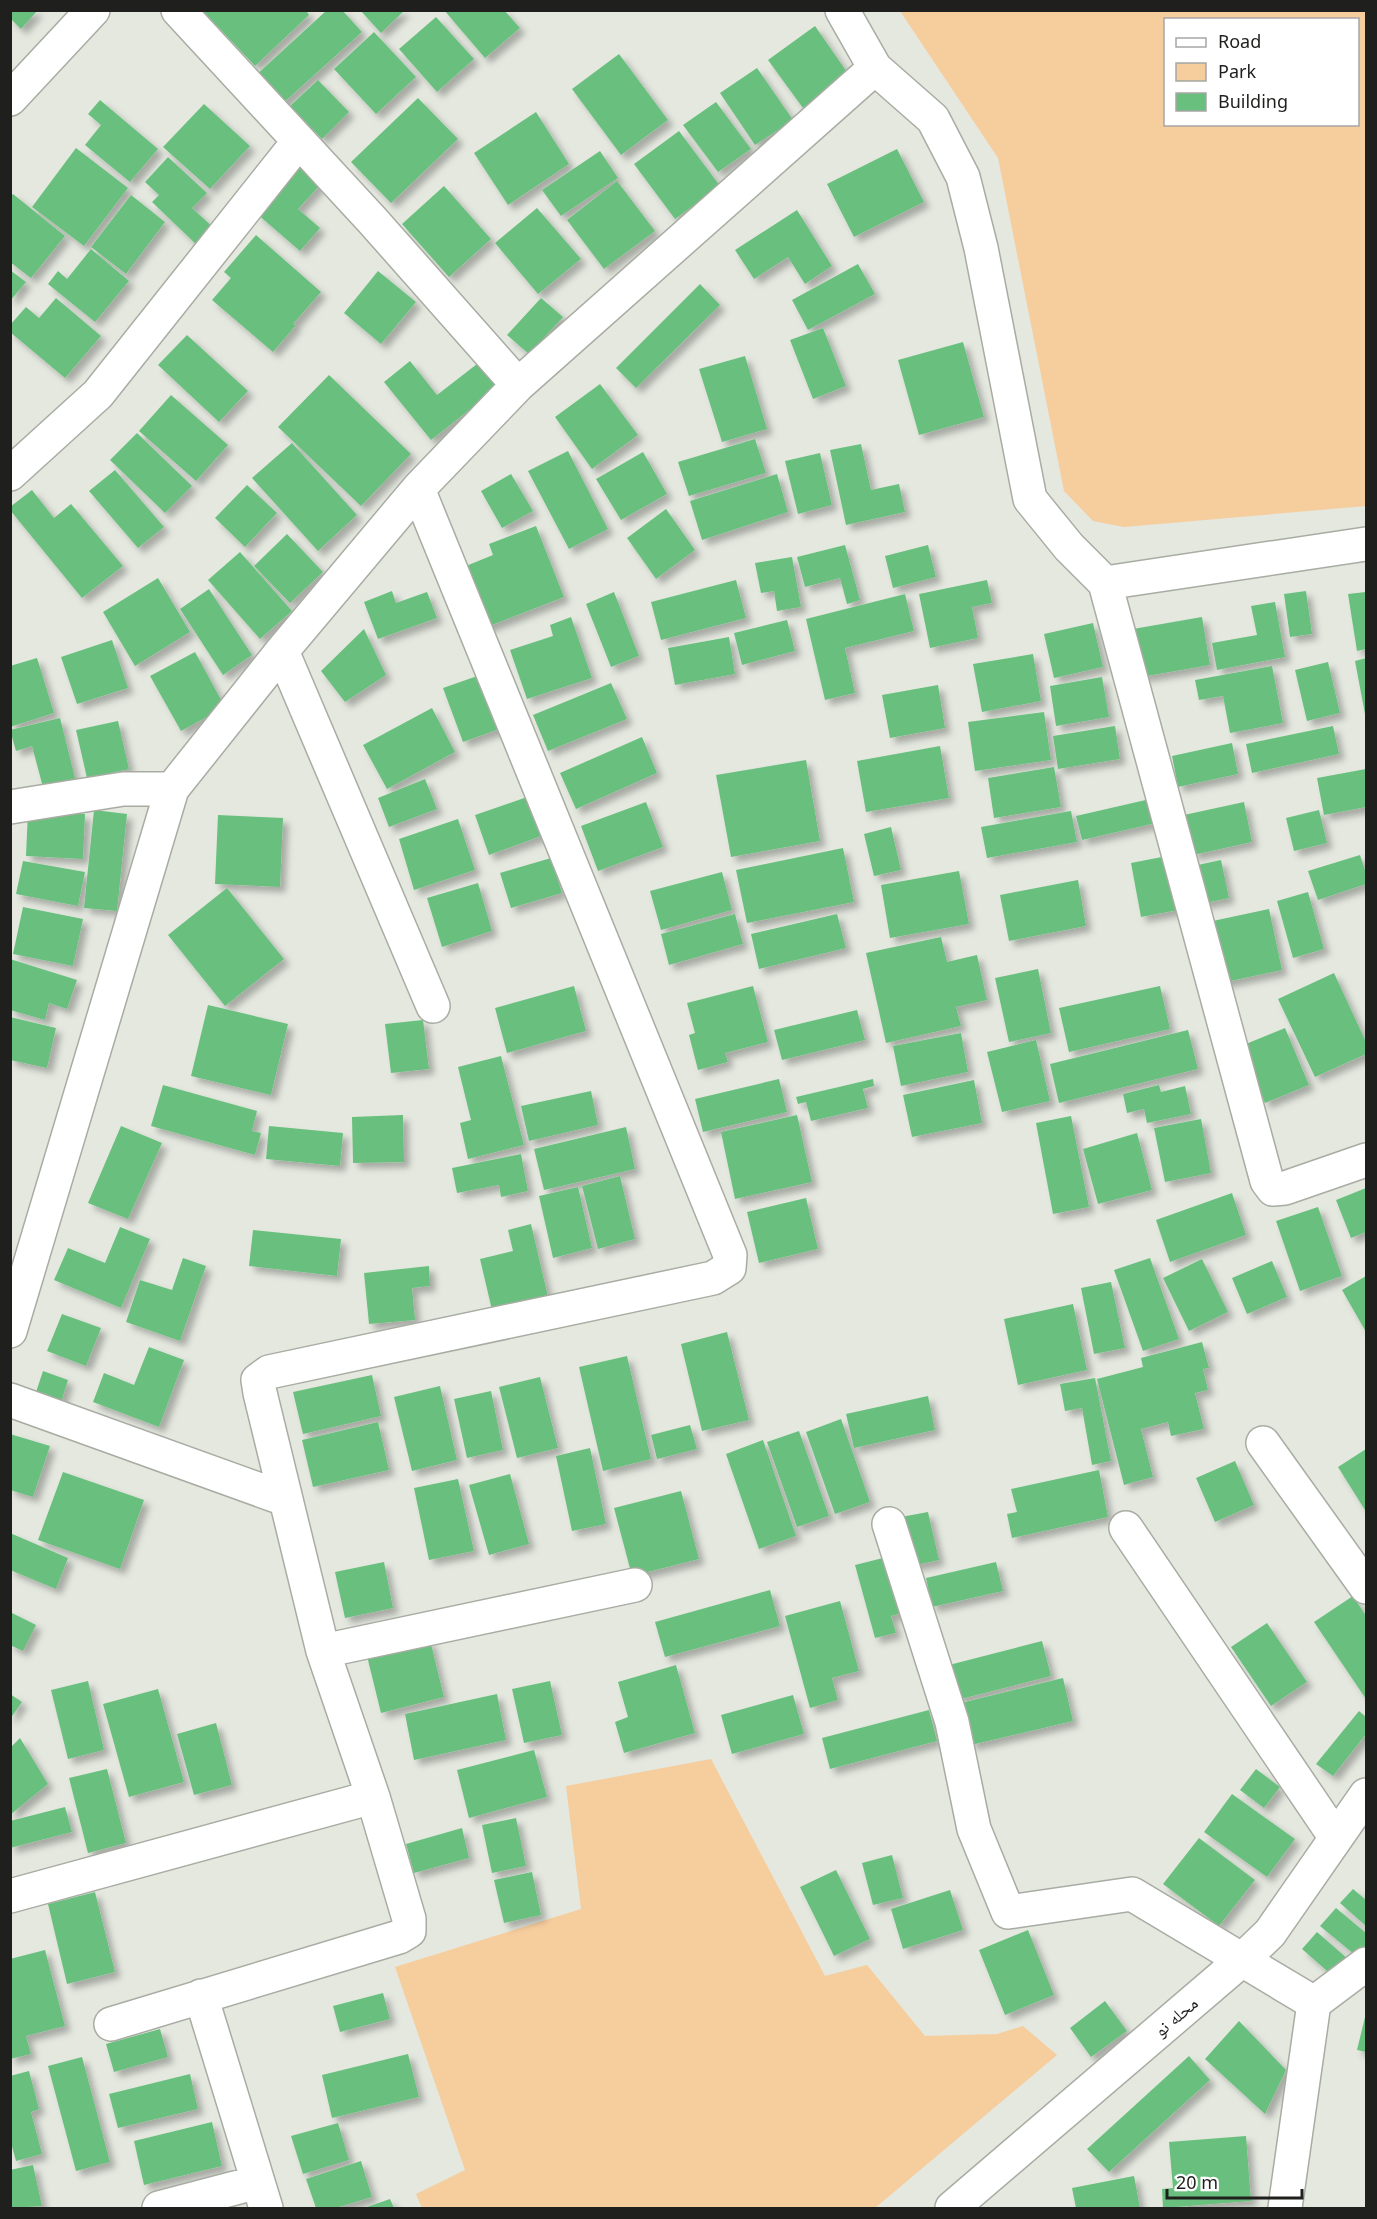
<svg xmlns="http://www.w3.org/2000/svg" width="1377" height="2219" viewBox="0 0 1377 2219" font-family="'Noto Sans','Noto Naskh Arabic',sans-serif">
	<defs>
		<filter id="shadow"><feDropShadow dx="5.5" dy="5.5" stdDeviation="3" flood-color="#0004"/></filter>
	</defs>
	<rect width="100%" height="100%" fill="#e4e8df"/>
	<path fill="#f6cd9d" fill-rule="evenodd" d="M900,11H1366V506L1124,527L1093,521L1064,491L998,158ZM1166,20H1358V124H1166Z
		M711,1759L825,1976L867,1965L925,2036L997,2034L1023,2026L1057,2055L875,2208H422L416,2194L465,2170L395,1967L581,1909L566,1786Z"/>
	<path fill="#69c07e" filter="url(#shadow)" d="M10,10H38L21,29L10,18Z
		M202,10H306L309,15L255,66Z
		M327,10H342L362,32L281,105L255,76Z
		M360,10H405L381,33Z
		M444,10H504L520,28L485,58Z
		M436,17L474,59L437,92L399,49Z
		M815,26L849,75L803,108L768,60Z
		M374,32L416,77L376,114L334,69Z
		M619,54L668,120L621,155L572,89Z
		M757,68L793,120L755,145L720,93Z
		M318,80L349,112L322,139L290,106Z
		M418,98L458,139L391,203L351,162Z
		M100,100L158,149L130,182L85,145L101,125L88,114Z
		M716,102L751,149L718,172L683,125Z
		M204,104L250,146L210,189L163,147Z
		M536,112L569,164L508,205L474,153Z
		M679,131L720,186L675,219L634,164Z
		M76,148L128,188L84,246L32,207Z
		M897,149L924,202L854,237L827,184Z
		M600,151L618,178L561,216L542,190Z
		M168,157L207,193L192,208L215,229L199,247L152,202L159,195L145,182Z
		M298,164L321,184L298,209L320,228L300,251L256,213Z
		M617,181L655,231L604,269L567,220Z
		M444,186L491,239L449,277L402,224Z
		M13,194L65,236L31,278L10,262V197Z
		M131,195L165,222L126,274L91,247Z
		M537,208L581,259L538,294L495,243Z
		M797,210L832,266L805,284L788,257L754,279L735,250Z
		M256,235L321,292L293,324L296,325L273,352L212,300L231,278L224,272Z
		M91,249L129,281L95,322L48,284L58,271L67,279Z
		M858,264L875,294L808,330L792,300Z
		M10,270L26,282L10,301Z
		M378,271L416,302L381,344L344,313Z
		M700,284L720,305L636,388L616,368Z
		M56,298L101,336L65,378L10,332V325L26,307L39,318Z
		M541,298L563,317L529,354L507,335Z
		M823,328L846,386L813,399L790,340Z
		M187,335L248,391L219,422L158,365Z
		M963,342L984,417L919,435L898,360Z
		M745,356L767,429L722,442L699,369Z
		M410,361L437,395L477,364L497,388L431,440L384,382Z
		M329,375L411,454L361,506L278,427Z
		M600,384L638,435L592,469L555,417Z
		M171,395L228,445L196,481L139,431Z
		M137,433L192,486L165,513L110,460Z
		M755,439L766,473L689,496L678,462Z
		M292,443L357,515L318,551L252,478Z
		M861,444L871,490L899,484L905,512L846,525L830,450Z
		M568,451L608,529L569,549L528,471Z
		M643,452L667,494L621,520L596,479Z
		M820,453L832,505L798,514L785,461Z
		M115,470L164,527L138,548L89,491Z
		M511,474L533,511L502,528L481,491Z
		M777,474L788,512L702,540L690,501Z
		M247,485L277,513L245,547L215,518Z
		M32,490L54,518L71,504L123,566L82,598L10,510V507Z
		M666,509L695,550L656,579L627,538Z
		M536,526L564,597L484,628L461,568L493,555L489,544Z
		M287,534L323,572L290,603L254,566Z
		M845,545L860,600L847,604L840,578L805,587L797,557Z
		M928,545L936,577L893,588L885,556Z
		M240,552L292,611L260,639L208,580Z
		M792,557L801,607L777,611L774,591L761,593L755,563Z
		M158,578L190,632L135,666L103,612Z
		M736,580L746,618L661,640L651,602Z
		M987,580L992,603L972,607L978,638L930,648L919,594Z
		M209,589L252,655L223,675L180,609Z
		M392,591L396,603L427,592L437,618L378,639L364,602Z
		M1306,591L1312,634L1290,637L1284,594Z
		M614,592L639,656L611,667L586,604Z
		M1366,592V649L1357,651L1348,594Z
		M905,594L914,631L845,648L855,693L825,700L806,619Z
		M1275,602L1285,657L1217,670L1212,643L1257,635L1251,606Z
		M571,617L592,678L527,699L510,650L553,636L550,625Z
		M1202,617L1210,665L1141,677L1133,629Z
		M787,620L795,651L742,665L734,633Z
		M1093,623L1103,667L1054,678L1044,634Z
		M364,629L386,675L345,702L321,671Z
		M729,637L735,674L675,685L668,648Z
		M112,640L128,688L77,704L61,657Z
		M195,652L225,707L181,731L150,676Z
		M1033,654L1041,701L982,712L973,664Z
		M37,658L54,713L10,727V666Z
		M1366,658V713L1365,714L1355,661Z
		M1328,662L1340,713L1307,721L1295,670Z
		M1272,666L1283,723L1230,733L1223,696L1199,700L1195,680Z
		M483,674L502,728L463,742L443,688Z
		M1102,677L1109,717L1056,726L1050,686Z
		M611,683L627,719L548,751L533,715Z
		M938,685L945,728L890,738L882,695Z
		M432,708L455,752L387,789L363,745Z
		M1044,712L1051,760L975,771L968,722Z
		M60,718L76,782L44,791L32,746L16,751L10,730Z
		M118,721L129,769L87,778L76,730Z
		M1115,726L1120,759L1058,769L1053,736Z
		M1333,726L1339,754L1252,773L1246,744Z
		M642,737L657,773L576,809L560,773Z
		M1232,743L1238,774L1178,787L1172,756Z
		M940,746L949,798L866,812L857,761Z
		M806,760L820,841L731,857L716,775Z
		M1054,767L1061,807L994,818L988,778Z
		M1366,769V807L1324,815L1317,778Z
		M425,779L437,809L389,827L378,798Z
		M530,796L544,835L489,855L475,815Z
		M1150,799L1156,823L1082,840L1076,816Z
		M646,802L663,847L598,871L581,826Z
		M1244,802L1252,842L1193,855L1184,815Z
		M94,810L127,814L117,911L84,908Z
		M1319,810L1327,843L1294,851L1286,818Z
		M28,811L85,814L83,859L26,856Z
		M1071,811L1077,842L987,858L981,827Z
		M218,815L283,818L280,887L215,884Z
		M458,819L475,870L414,890L399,839Z
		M891,827L901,870L874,876L864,834Z
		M843,848L854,902L747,923L736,870Z
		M1360,855L1366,873V884L1318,900L1308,871Z
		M1167,856L1178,910L1141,917L1131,863Z
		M551,858L562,893L511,908L500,873Z
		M1221,860L1229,898L1201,904L1193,866Z
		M23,861L85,872L78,906L16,894Z
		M959,871L969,924L890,938L881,885Z
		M722,872L732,910L661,930L650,891Z
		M1078,880L1086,926L1009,941L1000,895Z
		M478,883L492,931L442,947L427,898Z
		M227,888L284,959L225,1006L168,935Z
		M1308,892L1324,949L1293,958L1277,901Z
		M23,907L83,919L73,966L13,954Z
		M1269,909L1282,970L1221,983L1208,922Z
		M735,914L743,944L669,965L661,934Z
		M837,914L846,948L759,969L751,934Z
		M941,937L947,962L977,955L987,1000L956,1007L961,1026L886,1043L866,953Z
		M10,959L77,980L67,1009L49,1003L45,1020L10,1010Z
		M1038,969L1051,1033L1009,1042L995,978Z
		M1334,973L1366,1042V1054L1315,1077L1278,999Z
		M574,986L586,1031L507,1053L495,1008Z
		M753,986L768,1042L725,1053L728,1062L698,1070L689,1035L695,1033L687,1003Z
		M1160,986L1170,1029L1069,1052L1059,1008Z
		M208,1005L288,1024L271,1095L191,1076Z
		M857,1010L865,1040L782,1060L774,1030Z
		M10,1017L56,1028L47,1068L10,1060Z
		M423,1020L429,1069L391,1073L385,1024Z
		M1285,1028L1309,1085L1265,1103L1241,1046Z
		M1188,1030L1198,1069L1059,1103L1050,1064Z
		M961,1033L968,1072L901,1086L893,1046Z
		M1036,1040L1050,1101L1002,1112L987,1052Z
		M501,1056L524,1145L468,1159L460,1123L471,1120L458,1067Z
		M779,1079L787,1112L703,1132L695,1099Z
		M873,1079L874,1086L863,1089L868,1108L811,1121L806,1102L798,1104L796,1097Z
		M974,1080L982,1123L912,1137L903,1095Z
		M163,1085L257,1111L252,1131L261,1133L255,1155L151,1126Z
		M1159,1085L1161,1092L1185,1086L1191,1114L1147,1123L1144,1109L1127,1113L1123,1094Z
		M591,1091L598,1125L529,1141L521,1106Z
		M403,1115L404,1162L353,1163L352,1117Z
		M797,1115L812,1182L735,1199L721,1132Z
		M1071,1116L1089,1207L1053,1214L1036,1123Z
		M1201,1119L1211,1173L1165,1182L1154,1128Z
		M121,1126L162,1143L128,1219L88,1203Z
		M269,1126L343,1133L340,1166L266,1159Z
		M626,1127L635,1169L544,1190L534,1149Z
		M1137,1133L1152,1190L1098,1204L1083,1149Z
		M521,1154L528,1191L501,1197L499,1185L457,1193L452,1168Z
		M620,1176L635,1239L598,1249L582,1186Z
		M578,1187L592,1248L553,1258L539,1196Z
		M1366,1188V1232L1351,1238L1336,1200Z
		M1232,1193L1246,1235L1170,1262L1156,1220Z
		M806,1198L818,1249L759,1263L747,1212Z
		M1318,1207L1342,1276L1300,1291L1276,1221Z
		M531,1224L548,1297L492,1310L480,1259L513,1251L508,1230Z
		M120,1227L150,1239L121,1308L54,1280L68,1248L105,1263Z
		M253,1230L341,1239L337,1276L249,1266Z
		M183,1258L206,1266L180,1341L126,1322L140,1280L172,1290Z
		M1150,1258L1179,1339L1143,1351L1114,1270Z
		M1202,1259L1228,1312L1189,1331L1163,1278Z
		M1272,1261L1287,1297L1247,1314L1232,1278Z
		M429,1266L430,1286L412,1288L415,1320L369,1324L364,1273Z
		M1366,1276V1332L1342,1290Z
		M1111,1282L1125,1348L1094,1354L1081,1288Z
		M1073,1304L1087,1370L1018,1385L1004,1319Z
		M62,1314L101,1328L86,1366L47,1351Z
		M727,1332L749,1420L702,1431L681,1344Z
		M1202,1342L1209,1368L1203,1369L1208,1390L1195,1393L1204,1429L1171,1436L1168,1422L1141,1429L1153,1477L1124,1485L1097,1379L1143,1367L1141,1358Z
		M149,1347L184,1360L159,1427L93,1402L104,1373L134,1385Z
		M627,1356L651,1459L603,1471L579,1367Z
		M43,1371L68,1380L60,1406L34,1398Z
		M372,1375L381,1416L303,1434L293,1392Z
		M540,1377L558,1448L517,1458L499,1387Z
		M1095,1378L1111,1461L1092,1465L1082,1408L1065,1411L1060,1384Z
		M440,1386L457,1460L412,1471L394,1397Z
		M491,1391L503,1450L467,1458L454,1399Z
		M928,1396L935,1430L854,1448L846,1414Z
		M841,1419L870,1502L835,1514L806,1432Z
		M378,1422L389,1470L313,1487L302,1440Z
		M690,1425L697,1449L657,1459L651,1435Z
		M799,1431L829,1516L797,1527L767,1442Z
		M10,1434L50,1446L33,1497L10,1490Z
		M763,1440L796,1536L759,1549L726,1454Z
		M590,1448L606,1524L572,1531L556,1456Z
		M1366,1449V1509L1365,1510L1338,1467Z
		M1235,1461L1254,1505L1215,1522L1196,1478Z
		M1099,1470L1108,1517L1012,1538L1007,1514L1017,1512L1011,1489Z
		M63,1472L144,1500L120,1569L38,1540Z
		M510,1474L529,1544L489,1555L469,1485Z
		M458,1479L474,1551L429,1560L414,1488Z
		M681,1491L699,1559L632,1576L614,1508Z
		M928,1512L939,1560L912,1566L901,1517Z
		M10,1533L68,1558L56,1589L10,1570Z
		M891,1556L906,1612L891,1616L896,1633L875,1638L855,1565Z
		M384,1562L393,1608L345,1618L335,1572Z
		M996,1562L1003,1591L932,1607L926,1578Z
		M770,1590L780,1626L665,1657L655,1622Z
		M1353,1596L1366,1616V1699L1314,1622Z
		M840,1601L859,1671L832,1678L838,1700L810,1708L785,1616Z
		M10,1612L36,1625L23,1651L10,1645Z
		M1267,1623L1307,1682L1271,1706L1231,1647Z
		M430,1640L444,1697L381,1713L367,1656Z
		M1042,1641L1051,1676L957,1700L949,1665Z
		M676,1665L695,1733L624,1753L615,1722L628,1717L618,1682Z
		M1063,1678L1073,1721L971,1745L961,1703Z
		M88,1681L104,1750L68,1759L51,1690Z
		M550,1681L562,1735L524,1743L512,1689Z
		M158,1689L184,1782L129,1797L103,1704Z
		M10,1694L22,1702L10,1719Z
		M497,1694L506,1740L414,1760L405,1714Z
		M793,1695L804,1734L732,1754L721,1715Z
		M929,1710L937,1741L830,1769L822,1738Z
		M1359,1711L1366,1717V1734L1333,1776L1316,1764Z
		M216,1723L232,1785L194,1795L177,1734Z
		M20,1738L48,1784L10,1815V1748Z
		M534,1750L547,1797L469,1818L457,1770Z
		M107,1769L126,1843L88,1853L69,1778Z
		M1256,1769L1280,1787L1264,1808L1240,1790Z
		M1232,1794L1295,1839L1267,1877L1204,1832Z
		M65,1807L72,1832L10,1848V1821Z
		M516,1818L526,1866L492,1873L482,1825Z
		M462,1828L469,1858L414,1873L406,1844Z
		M1199,1838L1255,1880L1219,1926L1163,1884Z
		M892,1855L903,1898L873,1905L862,1863Z
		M836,1870L870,1939L834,1956L800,1887Z
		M532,1872L541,1915L504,1923L494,1880Z
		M1353,1889L1366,1900V1926L1340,1903Z
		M950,1890L963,1930L903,1949L891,1909Z
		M95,1892L115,1972L67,1984L48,1904Z
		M1336,1908L1366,1933V1952L1360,1959L1320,1926Z
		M1028,1930L1054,1995L1005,2015L979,1950Z
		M1317,1932L1349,1960L1334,1977L1302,1949Z
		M45,1950L65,2026L26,2036L31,2054L10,2059V1959Z
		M383,1993L390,2019L340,2032L333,2006Z
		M1105,2001L1127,2031L1091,2057L1070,2028Z
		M1366,2013V2052L1357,2050Z
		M1239,2021L1286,2070L1265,2114L1205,2059Z
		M160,2029L168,2057L114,2072L106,2044Z
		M408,2054L419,2097L332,2118L322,2075Z
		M1189,2056L1210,2080L1109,2172L1087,2149Z
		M82,2057L110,2162L76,2171L48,2066Z
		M29,2071L39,2109L31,2112L42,2154L16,2161L10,2139V2076Z
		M190,2074L198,2109L118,2128L109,2094Z
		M212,2122L222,2166L144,2185L134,2141Z
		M338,2123L349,2160L303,2174L291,2136Z
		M1246,2136L1251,2201L1163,2208L1162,2189L1173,2188L1169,2142Z
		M361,2161L372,2197L336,2208H316L306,2179Z
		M33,2165L42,2206L10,2208V2170Z
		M1134,2176L1140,2208H1076L1072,2188Z
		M390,2199L394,2208H364Z"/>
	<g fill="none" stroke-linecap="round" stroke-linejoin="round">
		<defs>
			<path id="minor" d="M178,10L372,220L518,385
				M842,10L875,68L933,119L963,177L981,248L1030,499L1069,547L1105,583L1366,544
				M10,99L93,10
				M10,474L98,394L299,141
				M418,489L730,1255L729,1268L713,1278L269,1372L258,1380L260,1393L323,1651L635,1585
				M1105,583L1267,1181L1273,1189L1285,1188L1366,1160
				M282,651L433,1006
				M10,807L123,789H172
				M10,1331L172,789L282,651L418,489L518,385L875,68
				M10,1400L285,1499
				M1263,1443L1366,1587
				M889,1524L952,1722L974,1829L1008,1912L1132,1894L1314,2003L1366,1964
				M1126,1528L1336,1838
				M10,1896L373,1797
				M201,1996L266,2208
				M111,2024L399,1937L409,1931V1919L373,1797L323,1651
				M159,2208L258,2182
				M952,2208L1243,1959L1270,1933L1366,1795
				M1285,2208L1314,2003"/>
		</defs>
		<use href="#minor" stroke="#a8aca3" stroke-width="36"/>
		<use href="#minor" stroke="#fff" stroke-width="33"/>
	</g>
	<g text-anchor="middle" stroke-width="6" stroke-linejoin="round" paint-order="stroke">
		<g font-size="18" fill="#1f201d" stroke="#fff">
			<text transform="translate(1176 2017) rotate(-40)" y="6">محله نو</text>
		</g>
	</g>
	<rect width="1377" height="2219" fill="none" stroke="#1f201d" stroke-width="24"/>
	<rect x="1164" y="18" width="195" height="108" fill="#ffffff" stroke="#a5a6a5" stroke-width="1.5"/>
	<rect x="1176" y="38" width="30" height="9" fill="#ffffff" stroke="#a5a6a5" stroke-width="1.5"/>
	<text x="1218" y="48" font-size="18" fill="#1f201d">Road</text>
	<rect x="1176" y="63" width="30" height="18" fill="#f6cd9d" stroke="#a5a6a5" stroke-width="1.5"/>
	<text x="1218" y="78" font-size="18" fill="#1f201d">Park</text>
	<rect x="1176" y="93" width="30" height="18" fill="#69c07e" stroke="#a5a6a5" stroke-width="1.5"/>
	<text x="1218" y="108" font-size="18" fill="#1f201d">Building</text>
	<path d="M1167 2189v9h135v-9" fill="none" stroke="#1f201d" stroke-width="3"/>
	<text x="1176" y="2189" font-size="18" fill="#1f201d" stroke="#ffffff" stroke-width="4.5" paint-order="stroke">20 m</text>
</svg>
